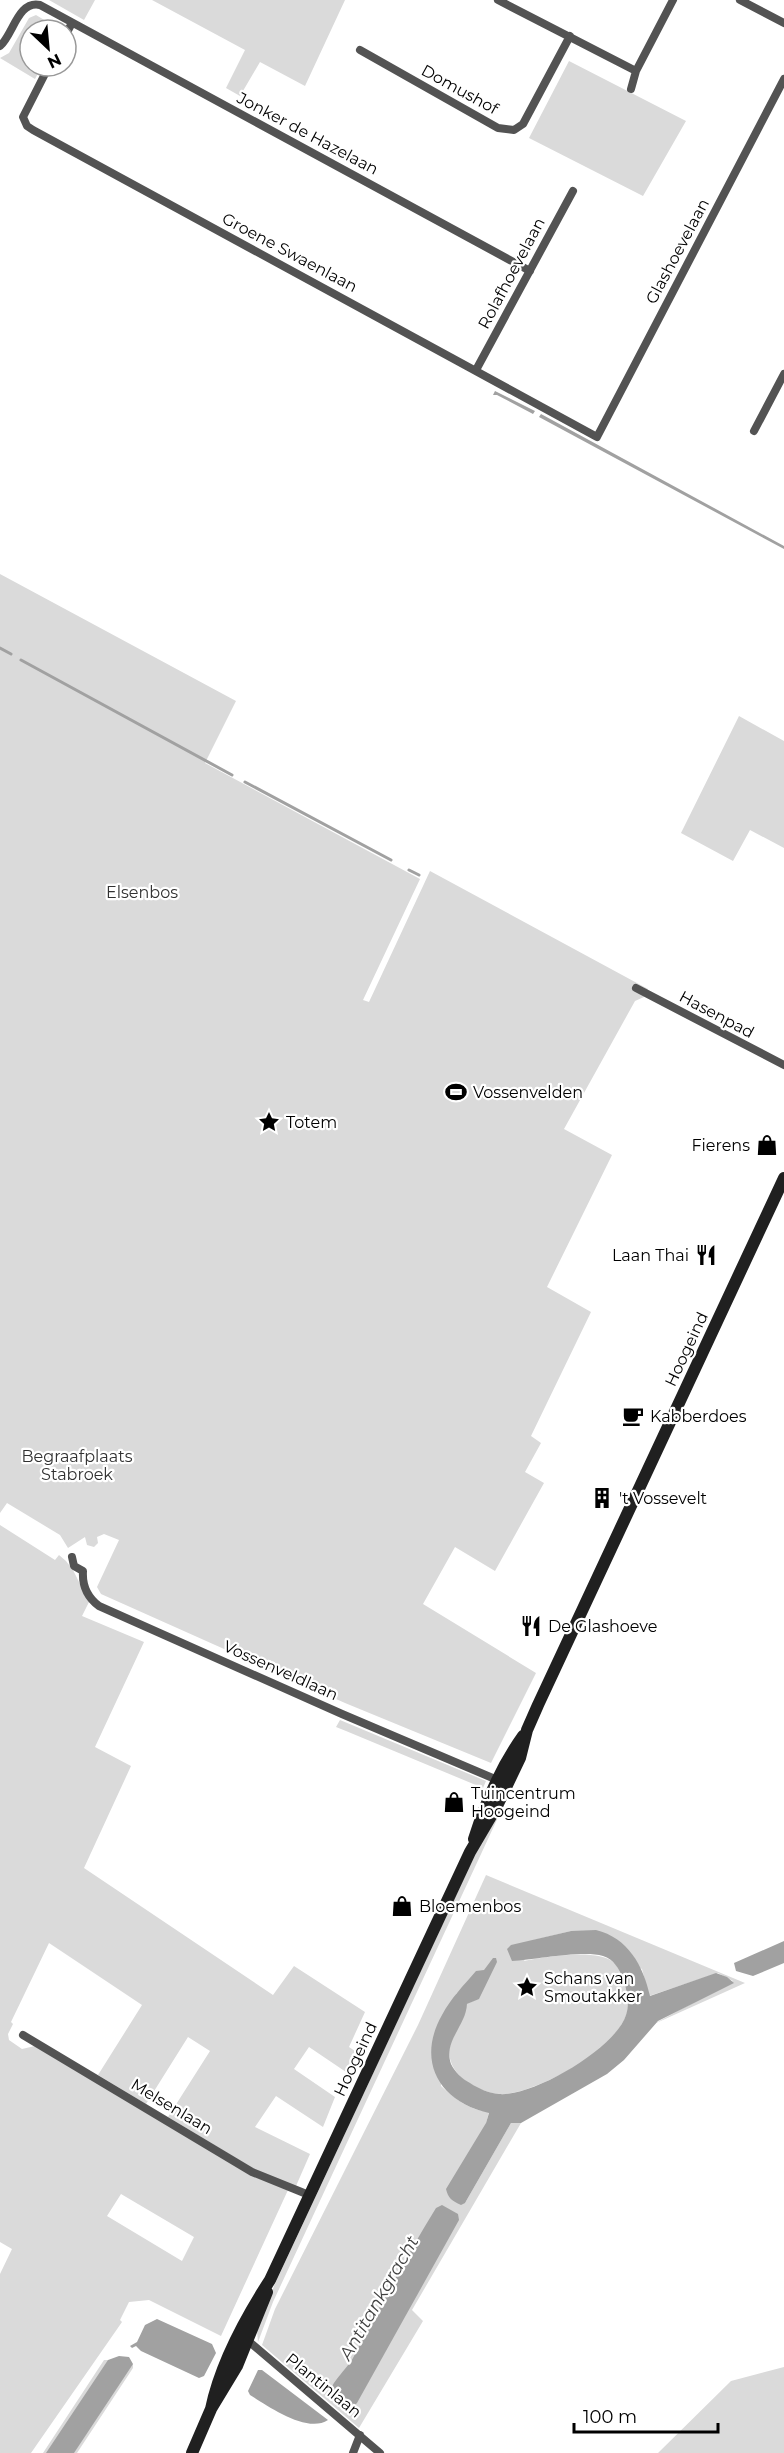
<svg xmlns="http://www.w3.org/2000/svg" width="784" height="2453" viewBox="0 0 784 2453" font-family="Montserrat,sans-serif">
	<rect width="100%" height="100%" fill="#fff"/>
	<path fill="#dadada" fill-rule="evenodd" d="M49,0H95L84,20Z
		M152,0H345L305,86L260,62L240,96L226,88L245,50Z
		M36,15L56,27L57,30H30V66H42L35,79L0,58L9,53L29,18Z
		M569,61L686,121L643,196L529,138Z
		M0,574L236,701L205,763L420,879L363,1000L369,1002L430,871L648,989L644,997L635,1001L564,1129L612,1155L547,1287L591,1312L531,1436L541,1443L525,1472L544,1483L495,1571L455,1547L423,1604L536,1673L491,1763L345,1703L101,1594L97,1587L119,1540L104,1534L97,1537L98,1543L94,1547L87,1545L85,1537L68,1548L60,1535L7,1503L0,1513Z
		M739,716L784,741V848L750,830L733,861L681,833Z
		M0,1525L55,1560L59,1555L66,1561L73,1570L89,1602L82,1616L144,1642L95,1747L131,1766L84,1868L273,1995L294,1966L365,2012L349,2047L355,2051L346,2072L309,2047L294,2069L335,2097L323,2127L276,2096L255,2127L310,2154L296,2186L259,2172L168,2117L210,2051L188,2037L146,2104L98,2075L142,2005L49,1943L11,2022L13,2024L8,2034L9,2040L22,2049L35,2046L288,2190L221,2336L149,2300L129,2302L120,2320L122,2322L31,2453H0V2274L12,2249L0,2242ZM121,2194L194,2237L182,2261L107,2216Z
		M340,1720L486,1781L483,1788L346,1731L336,1727Z
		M499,1810L501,1811L273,2302L258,2342L257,2331L274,2286L485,1833Z
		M486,1875L745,1983L654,2024L733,1981L718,1973L649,1996L642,1969L571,1931L534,1940L524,1961C543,1957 598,1948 613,1962C618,1966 620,1972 622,1978C627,1990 631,2006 625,2018C620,2029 606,2046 596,2053C576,2068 526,2095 501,2094C489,2094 476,2088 467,2082C457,2075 449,2064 449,2051C450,2036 461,2018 467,2004L479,1998L484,1970L456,1994L441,2086C455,2099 469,2110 489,2112L465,2203L511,2123H521L412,2310L423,2321L359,2428L262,2345L275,2309L418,2025Z
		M104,2360H108V2363L49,2453H43Z
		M133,2364V2368L77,2453H71L129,2365Z
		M784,2367V2453H658L731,2381Z"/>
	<path fill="#a1a1a1" d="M495,391L535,411L533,414L497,395H493Z
		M541,414L784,546V549L539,417Z
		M596,1930C628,1938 643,1965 650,1996L716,1973L727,1977L734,1983L658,2021L624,2060L607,2074L521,2123H511L465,2203L461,2205C452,2201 448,2198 446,2189L486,2123L489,2113C439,2102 416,2061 442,2015C451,1998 464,1985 476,1971L484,1970L493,1958H496L497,1962L479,1999L467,2004C466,2026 443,2041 451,2064C455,2072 462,2079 470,2083C479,2089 489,2093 499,2094C533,2097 616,2048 626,2015C630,2003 627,1991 623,1979C619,1969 614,1959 603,1956C582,1950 534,1960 512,1961L507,1949L511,1945L571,1931Z
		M784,1941V1963L753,1976L736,1971L734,1963Z
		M442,2205L458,2214L459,2220L357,2403L348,2411C341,2405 331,2400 331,2391C330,2384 349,2366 353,2358C379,2307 406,2257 436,2208Z
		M157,2319L212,2344L216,2353L204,2376L199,2378L141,2351L136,2346L132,2348L130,2346L137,2342L145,2325Z
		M119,2356L129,2357L133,2364L74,2453H46L108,2360Z
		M258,2370H262L328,2420C307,2434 268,2406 250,2395L248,2391Z"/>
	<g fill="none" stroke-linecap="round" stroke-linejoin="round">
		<path stroke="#a1a1a1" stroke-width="3" d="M0,648L11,654
			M21,660L232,775
			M245,782L391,860
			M409,870L419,875"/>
		<path stroke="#535353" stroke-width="8" d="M498,0L636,71
			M740,0L784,23
			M66,34L72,23
			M0,46C13,35 18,0 40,5L530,271
			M360,50L498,128L514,130L523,124L570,36
			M49,66L23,117L27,126L33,130L597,437L784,79
			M631,89L636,71L673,0
			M476,370L573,191
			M754,431L784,374
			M636,988L784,1065
			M72,1557L74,1566L83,1571C82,1586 87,1597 99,1606L342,1714L502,1782
			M23,2035L252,2172L309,2195
			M246,2339L380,2453
			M353,2453L360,2435"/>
		<path stroke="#202020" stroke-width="12" d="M474,1839C485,1804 501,1767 523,1736
			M211,2409C220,2365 246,2317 270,2280L470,1852L497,1806L520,1758L527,1730L538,1705L784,1178
			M192,2453L211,2409L237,2366L267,2292"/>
	</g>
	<defs>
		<symbol id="stadium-bare" viewBox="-9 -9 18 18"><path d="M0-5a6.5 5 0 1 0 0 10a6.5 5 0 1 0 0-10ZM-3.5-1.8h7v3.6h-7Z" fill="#000" stroke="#fff" stroke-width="2.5" paint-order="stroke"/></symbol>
		<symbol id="sight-bare" viewBox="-9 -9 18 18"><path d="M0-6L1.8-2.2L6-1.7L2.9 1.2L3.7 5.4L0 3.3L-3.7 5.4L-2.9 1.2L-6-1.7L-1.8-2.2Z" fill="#000" stroke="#fff" stroke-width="2.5" paint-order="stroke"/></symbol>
		<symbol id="shop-bare" viewBox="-9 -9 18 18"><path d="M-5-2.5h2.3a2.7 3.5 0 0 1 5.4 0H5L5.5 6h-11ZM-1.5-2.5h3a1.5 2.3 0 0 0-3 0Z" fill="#000" stroke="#fff" stroke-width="2.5" paint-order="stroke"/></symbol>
		<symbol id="restaurant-bare" viewBox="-9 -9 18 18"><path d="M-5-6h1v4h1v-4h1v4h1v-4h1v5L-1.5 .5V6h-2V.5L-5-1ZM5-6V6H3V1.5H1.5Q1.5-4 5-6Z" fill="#000" stroke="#fff" stroke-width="2.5" paint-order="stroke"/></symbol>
		<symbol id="cafe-bare" viewBox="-9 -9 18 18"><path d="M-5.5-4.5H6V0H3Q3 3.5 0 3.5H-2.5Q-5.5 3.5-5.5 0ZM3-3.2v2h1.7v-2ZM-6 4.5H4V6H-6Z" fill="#000" stroke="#fff" stroke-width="2.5" paint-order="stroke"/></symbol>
		<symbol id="building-bare" viewBox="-9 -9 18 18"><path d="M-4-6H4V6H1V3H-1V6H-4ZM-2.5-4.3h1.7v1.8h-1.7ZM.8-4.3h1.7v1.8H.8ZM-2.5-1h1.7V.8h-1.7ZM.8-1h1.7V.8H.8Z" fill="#000" stroke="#fff" stroke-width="2.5" paint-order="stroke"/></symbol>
	</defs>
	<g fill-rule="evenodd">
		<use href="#stadium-bare" x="441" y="1077" width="30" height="30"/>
		<use href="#sight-bare" x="254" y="1107" width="30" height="30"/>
		<use href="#shop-bare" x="752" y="1130" width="30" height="30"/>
		<use href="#restaurant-bare" x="691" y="1240" width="30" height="30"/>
		<use href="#cafe-bare" x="618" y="1401" width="30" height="30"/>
		<use href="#building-bare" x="587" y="1483" width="30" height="30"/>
		<use href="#restaurant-bare" x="516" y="1611" width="30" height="30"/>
		<use href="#shop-bare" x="439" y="1787" width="30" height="30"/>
		<use href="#shop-bare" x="387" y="1891" width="30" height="30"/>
		<use href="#sight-bare" x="512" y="1972" width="30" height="30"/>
	</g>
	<g text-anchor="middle" stroke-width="4.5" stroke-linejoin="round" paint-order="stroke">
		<g font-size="16" fill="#000" stroke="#fff">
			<text transform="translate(460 89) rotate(29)" y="6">Domushof</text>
			<text transform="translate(308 133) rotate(28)" y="6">Jonker de Hazelaan</text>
			<text transform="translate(677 251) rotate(-62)" y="6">Glashoevelaan</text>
			<text transform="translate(290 252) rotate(28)" y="6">Groene Swaenlaan</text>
			<text transform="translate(511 273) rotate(-62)" y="6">Rolafhoevelaan</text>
			<text transform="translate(717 1014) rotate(28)" y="6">Hasenpad</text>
			<text transform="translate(686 1349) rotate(-65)" y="6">Hoogeind</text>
			<text transform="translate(281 1670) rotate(24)" y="6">Vossenveldlaan</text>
			<text transform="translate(355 2059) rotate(-65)" y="6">Hoogeind</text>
			<text transform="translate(172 2106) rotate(31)" y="6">Melsenlaan</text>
			<text transform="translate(324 2385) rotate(39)" y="6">Plantinlaan</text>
		</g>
		<g font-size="16" fill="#313131" stroke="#fff">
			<text x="142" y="898">Elsenbos</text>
			<text x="77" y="1462">Begraafplaats<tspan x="77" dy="18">Stabroek</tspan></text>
		</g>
		<g font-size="16" fill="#000" stroke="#fff" text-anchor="start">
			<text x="473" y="1098">Vossenvelden</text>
			<text x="286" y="1128">Totem</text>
			<text x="750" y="1151" text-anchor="end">Fierens</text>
			<text x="689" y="1261" text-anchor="end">Laan Thai</text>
			<text x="650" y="1422">Kabberdoes</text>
			<text x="619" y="1504">'t Vossevelt</text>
			<text x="548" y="1632">De Glashoeve</text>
			<text x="471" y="1799">Tuincentrum<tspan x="471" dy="18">Hoogeind</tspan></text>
			<text x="419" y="1912">Bloemenbos</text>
			<text x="544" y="1984">Schans van<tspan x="544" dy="18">Smoutakker</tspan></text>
		</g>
		<g font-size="18" font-style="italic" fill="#424242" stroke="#fff">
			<text transform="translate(379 2298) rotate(-60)" y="6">Antitankgracht</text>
		</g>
	</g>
	<g transform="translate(48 48) rotate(154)"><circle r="28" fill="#ffffff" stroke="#999999" stroke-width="1.5"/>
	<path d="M0-4.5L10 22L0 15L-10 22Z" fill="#000000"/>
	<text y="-9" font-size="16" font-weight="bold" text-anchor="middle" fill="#000000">N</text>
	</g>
	<path d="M574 2423v9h144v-9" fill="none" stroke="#000000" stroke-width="3"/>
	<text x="583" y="2423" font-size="18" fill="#000000" stroke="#ffffff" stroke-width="4.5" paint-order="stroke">100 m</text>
</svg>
